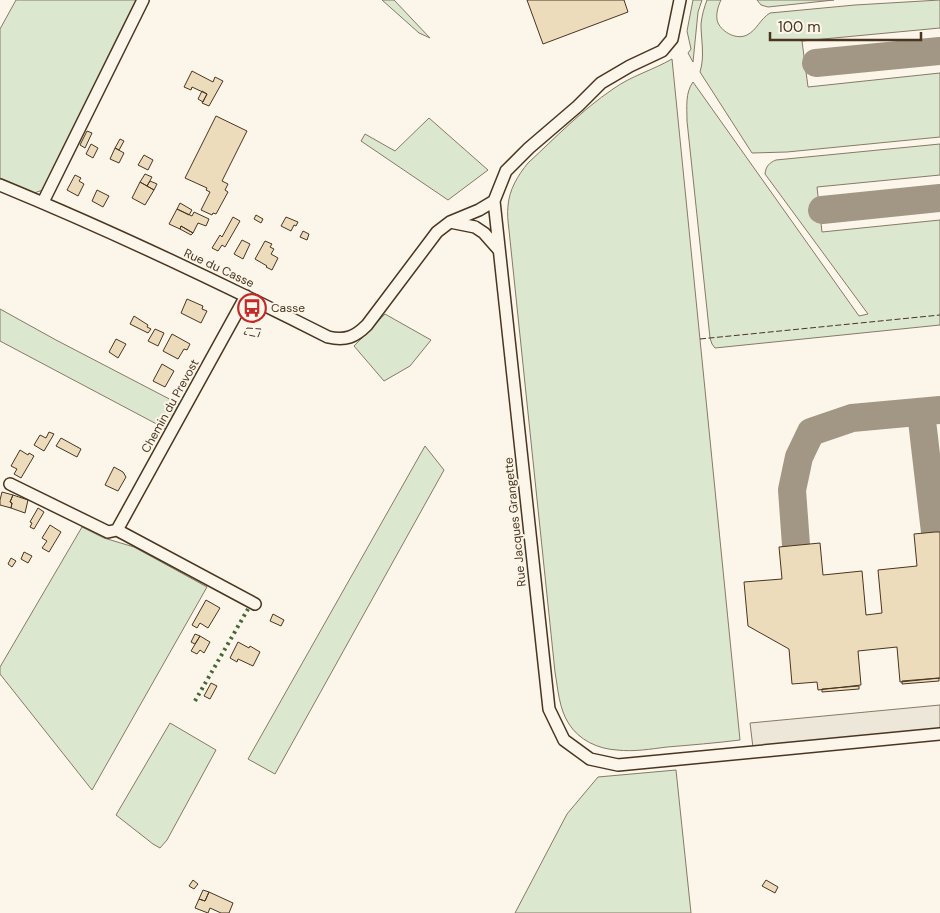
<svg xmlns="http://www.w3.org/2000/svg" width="940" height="913" viewBox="0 0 940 913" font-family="'DM Sans',sans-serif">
	<rect width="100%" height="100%" fill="#fbf6e9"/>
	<path fill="#dce7d0" stroke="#887966" d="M16,0H140L43,190L34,193L0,178V29Z
		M382,0H394L430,38L419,33Z
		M693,0H702L698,12L693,62L688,53L691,49L687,31Z
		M707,0H721C718,6 715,16 718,23C723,33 737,40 747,35C757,30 760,19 770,13L855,5L940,0V28L802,41L808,87L940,73V137L787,152L752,153L700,72C705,56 701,40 701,24C702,15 704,8 707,0Z
		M757,0H834L768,7L761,5Z
		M672,59L740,740C716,743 691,745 667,747C651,749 634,752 617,750C598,749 579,740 569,724C559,709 558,689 555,672L509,230C508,222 507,213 508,206C509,190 518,175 528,163C555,138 582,110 613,89C631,76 653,70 672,59Z
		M693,82L859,316L868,314L765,174C766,166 769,163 776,160L940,144V175L817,187L822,232L940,220V325L715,348L712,344L710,338L687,121C687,107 685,93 693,82Z
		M429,118L488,170L448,200L361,141L365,134L395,151Z
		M0,309L56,340L179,404L166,429L0,341Z
		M385,314L431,340L410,366L384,381L354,346Z
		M425,446L444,470L275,774L248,759Z
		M82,527L104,538L134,547L207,587L92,790L0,674V667Z
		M170,723L216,750L167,840L160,848L153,844L116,815Z
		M676,770L691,913H515L567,814L598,777Z"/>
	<path fill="#ede7d9" stroke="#887966" d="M940,705V737L754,756L750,723Z"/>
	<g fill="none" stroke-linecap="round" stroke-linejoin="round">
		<path stroke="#a29684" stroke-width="28" d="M816,63L940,51
			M822,210L940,198
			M921,412L935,532
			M796,545L792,490L799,457L811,432L852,418L940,410"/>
	</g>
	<path fill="#ecdcbc" stroke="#4a3520" d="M527,0H624L628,12L543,44Z
		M192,71L213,82L215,77L223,81L209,106L202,103L207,94L192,87L191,90L184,87Z
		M202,91L207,94L203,102L198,99Z
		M216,116L247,131L222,181L228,184L225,190L228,192L216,214L213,213L212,215L201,210L210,192L206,190L207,188L185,178Z
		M87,131L92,133L85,148L80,145Z
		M120,139L124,141L119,150L115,148Z
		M91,144L98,148L93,158L86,154Z
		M115,148L124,153L119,163L110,159Z
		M144,155L153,160L148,170L138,165Z
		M145,174L152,177L147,186L140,182Z
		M75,175L81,178L79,181L84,184L78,196L67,190Z
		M150,181L157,184L154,190L147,186Z
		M140,182L154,190L145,205L132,198Z
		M97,190L109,196L103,207L92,201Z
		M180,203L192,210L189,215L177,209Z
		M177,209L192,216L194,212L209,219L206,226L198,223L193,233L181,226L180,229L169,224Z
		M256,215L263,219L261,223L254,219Z
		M233,217L240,221L225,247L222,245L218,251L212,248L220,235L222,237Z
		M286,217L298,222L296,226L294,225L291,231L281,226Z
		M181,226L193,233L191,235L180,229Z
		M303,231L309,234L307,240L300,237Z
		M242,240L250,244L243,259L234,254Z
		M265,241L272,244L270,247L274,249L271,254L278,258L272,270L266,267L267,266L255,259Z
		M187,299L203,306L202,309L207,311L201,323L181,313Z
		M134,316L148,325L147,327L151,329L148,333L130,324Z
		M155,329L164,333L158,346L148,341Z
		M172,334L190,344L187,350L184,349L178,359L163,351Z
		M116,339L126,344L118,358L109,352Z
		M162,364L174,371L165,387L153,381Z
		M49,432L54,434L44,451L34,445L40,435L46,438Z
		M61,438L81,449L77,457L56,446Z
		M20,450L28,455L29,453L34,456L21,478L14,474L17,469L11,466Z
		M114,467L123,472L126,477L118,491L105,485Z
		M2,492L13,495L10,502L12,503L11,508L0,505V500Z
		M13,495L28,500L25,513L11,508L12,503L10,502Z
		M38,508L44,512L34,529L30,527L32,523L30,522Z
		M50,525L61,532L49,552L42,548L47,541L42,538Z
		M935,532H940V678L900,682L897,647L858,651L861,685L818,690L817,682L792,684L789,649L748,626L744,582L782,579L779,547L820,543L823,575L862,571L866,615L882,613L878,570L917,566L914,534Z
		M24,552L32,556L28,563L21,559Z
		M11,558L16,561L12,567L8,564Z
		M206,600L220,608L208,628L200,623L197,628L192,625Z
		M273,614L284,620L281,626L270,621Z
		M195,634L200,636L195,644L191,642Z
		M200,636L210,642L204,653L200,650L197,654L191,651Z
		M238,642L249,648L250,646L260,652L253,666L238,659L237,662L230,658Z
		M939,678V681L902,684V681Z
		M211,683L217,686L210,699L204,696Z
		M859,686V689L822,692V689Z
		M193,880L198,884L194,889L189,886Z
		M766,880L778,887L775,893L762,886Z
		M203,890L209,892L205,901L199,899Z
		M209,892L233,903L229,913H221L210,908L208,913L195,908L199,899L205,901Z"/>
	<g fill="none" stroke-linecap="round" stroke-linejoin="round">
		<defs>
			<path id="minor" d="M680,0L672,39L662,51L630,66L601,83L578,106L529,148L506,171L494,201L549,709L564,740L590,759L618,765L940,734
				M0,185C112,231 221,283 328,337C346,341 355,337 367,325L437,232L450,222L479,210L494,201
				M43,202L143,0
				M450,222L475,227L484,233L499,250
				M10,484L108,532L117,530L255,604
				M117,530L246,296"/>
		</defs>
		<use href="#minor" stroke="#4a3520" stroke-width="14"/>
		<use href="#minor" stroke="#fbf6e9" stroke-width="11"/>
		<path stroke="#436837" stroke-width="4" stroke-dasharray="2.5 4" stroke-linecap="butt" d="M195,701L248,609"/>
		<path stroke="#4a3520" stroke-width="1" stroke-dasharray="6 2.5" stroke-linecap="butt" d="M247,328L261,329L258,337L244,334Z
			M700,339L940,315"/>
	</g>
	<defs>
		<symbol id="bus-ring" viewBox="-11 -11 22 22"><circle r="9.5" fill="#fbf6e9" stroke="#c62828" stroke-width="1.5"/><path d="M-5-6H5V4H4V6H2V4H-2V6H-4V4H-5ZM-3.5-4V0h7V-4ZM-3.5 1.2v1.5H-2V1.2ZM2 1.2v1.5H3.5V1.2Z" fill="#c62828"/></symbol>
	</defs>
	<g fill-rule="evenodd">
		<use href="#bus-ring" x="236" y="292" width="32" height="32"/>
	</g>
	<g text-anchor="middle" stroke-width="4" stroke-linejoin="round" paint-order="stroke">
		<g font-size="12" fill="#4a3520" stroke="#fbf6e9">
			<text transform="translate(219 268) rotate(25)" y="4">Rue du Casse</text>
			<text transform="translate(170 406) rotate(-61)" y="4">Chemin du Prevost</text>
			<text transform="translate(515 522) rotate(-96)" y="4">Rue Jacques Grangette</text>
		</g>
		<g font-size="12" fill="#4a3520" stroke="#fbf6e9" text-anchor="start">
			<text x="271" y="312">Casse</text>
		</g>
	</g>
	<path d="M770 32v8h151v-8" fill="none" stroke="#4a3520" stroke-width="2.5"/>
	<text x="778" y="32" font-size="15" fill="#4a3520" stroke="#fbf6e9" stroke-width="4" paint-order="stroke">100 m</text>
</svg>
